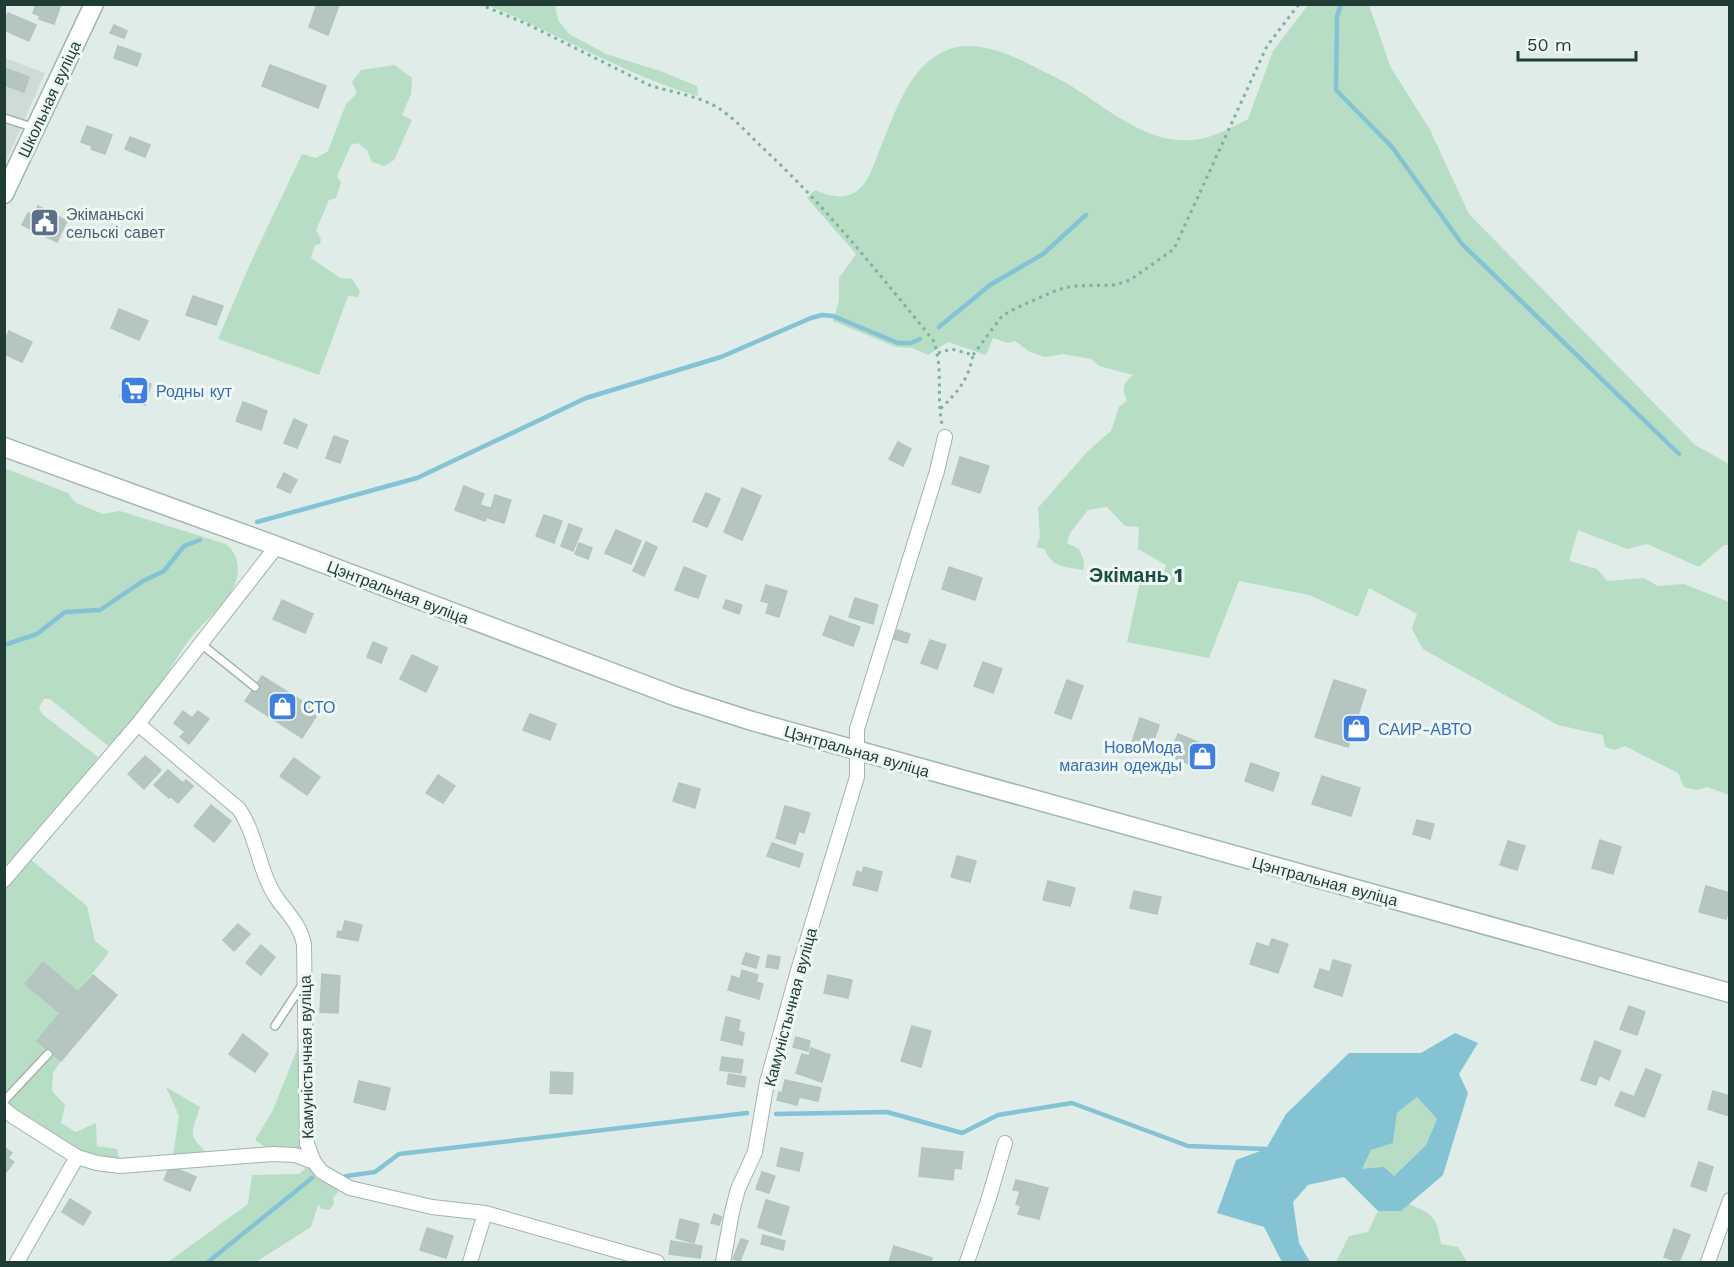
<svg xmlns="http://www.w3.org/2000/svg" width="1734" height="1267" viewBox="0 0 1734 1267" font-family="'Work Sans',sans-serif">
	<rect width="100%" height="100%" fill="#dfece7"/>
	<path fill="#cedbd6" d="M5,58L45,73L5,164Z"/>
	<path fill="#b7dec4" d="M487,5H555L558,20L569,34L606,54L660,71L697,86L698,96C624,75 558,33 487,5Z
		M1308,5H1369L1390,66L1430,130L1469,214L1695,445L1729,464V545H1724L1699,567L1647,544L1627,549L1578,530L1569,561L1597,569L1607,581L1644,578L1658,586L1684,584L1729,602V795L1707,787L1697,790L1684,787L1678,773L1625,746L1615,750L1605,747L1603,735L1558,725L1423,649L1412,629L1417,614L1369,588L1358,617L1309,595L1239,581L1209,658L1127,642L1142,573L1147,570L1164,573L1166,565L1138,549L1139,527L1125,526L1107,507L1088,510L1070,533L1067,543L1079,549L1084,561L1083,570C1067,567 1050,567 1045,549L1036,547L1040,537L1038,508L1087,452L1111,431L1119,407L1127,401C1121,387 1123,384 1133,375L1099,366L1091,359L1063,354L1045,357L1030,352L1015,341L1008,343L993,338L986,355L948,342L928,355L912,348L896,347L833,321L839,301V278L856,254L807,198L815,190C829,196 845,201 858,190C869,181 873,166 878,154C895,114 912,51 964,46C987,45 1009,54 1029,64C1042,71 1054,76 1066,83C1104,105 1145,145 1193,140C1213,138 1230,128 1248,119L1273,51Z
		M395,65L412,78L411,94L402,115L412,120L394,160L384,166L372,162L367,150L358,143L351,145L337,176L341,183L336,198L329,200L316,230L321,239L320,244L315,245L311,258L340,278L352,279L360,291L358,297L348,296L319,375L218,339L250,264L302,154L316,158L328,151L346,104L357,93L352,82L361,70Z
		M4,468L68,493L76,503L103,514L120,511L226,544C238,554 240,567 236,581C228,605 204,620 190,639C179,653 171,668 162,682C148,703 132,722 116,741L108,746L50,699H44L39,707L42,714L98,757L80,785L4,872Z
		M30,859L87,906L95,941L109,952L78,992L43,963L25,983L60,1013L37,1040L47,1049L5,1094L4,887Z
		M298,1047L300,1052L303,1145L335,1186L338,1192L333,1198L334,1204L329,1210L322,1209L318,1205L311,1227L256,1262H168L248,1204L252,1175L299,1174L310,1164L297,1159L274,1162L270,1156L265,1153L264,1146L255,1140L273,1110Z
		M53,1054L61,1061L53,1073L52,1091L65,1105L61,1123L76,1132L96,1123L97,1146L117,1149L120,1162L75,1151L9,1106V1101Z
		M166,1087L200,1107C192,1134 186,1133 208,1154L173,1156L179,1116Z
		M1417,1097L1437,1119L1426,1145L1394,1176L1361,1169L1371,1150L1393,1143L1397,1113Z
		M1409,1204C1433,1214 1437,1217 1441,1244L1458,1247L1467,1262H1336L1349,1236L1368,1232L1378,1211H1401Z"/>
	<path fill="#84c3d4" fill-rule="evenodd" d="M1455,1033L1478,1043L1459,1074L1468,1093L1443,1175L1401,1211H1378L1344,1177L1308,1185L1293,1202L1299,1243L1310,1262H1282L1264,1227L1217,1213L1236,1160L1266,1149L1286,1114L1349,1053H1421ZM1417,1097L1437,1119L1426,1145L1394,1176L1384,1167L1362,1169L1371,1150L1393,1143L1397,1113Z"/>
	<g fill="none" stroke-linecap="round" stroke-linejoin="round">
		<path stroke="#84c3d4" stroke-width="4.5" d="M1341,4L1337,17L1336,90L1392,147L1462,244L1679,454
			M939,327L990,285L1043,254L1086,215
			M257,522L417,478L586,398L721,357L811,318L822,315L833,316L898,343H911L920,339
			M4,645L37,634L65,612L100,610L143,581L164,571L184,546L200,540
			M776,1114L887,1112L962,1133L998,1115L1072,1103L1188,1146L1266,1149
			M346,1176L375,1172L399,1154L747,1113
			M208,1262L312,1178"/>
	</g>
	<path fill="#b5c6c0" stroke="#b2c5be" stroke-width="1.5" d="M36,4H61L54,24L39,19L40,16L33,13Z
		M317,4L339,5L328,35L309,27Z
		M8,13L36,25L29,41L4,30V21Z
		M114,25L127,31L124,38L110,33Z
		M118,46L141,54L137,66L114,58Z
		M270,65L326,86L318,108L262,86Z
		M4,68L29,77L24,92L4,85Z
		M87,126L112,135L105,154L91,149L92,146L81,142Z
		M130,137L150,145L145,157L125,149Z
		M38,206L67,221L57,242L22,225L28,213L34,216Z
		M193,296L223,306L216,325L186,315Z
		M119,309L148,321L139,340L111,328Z
		M9,331L32,342L22,362L4,354V342Z
		M126,377L151,384L145,405L120,397Z
		M243,402L267,411L261,430L236,421Z
		M294,419L307,425L297,448L284,443Z
		M334,436L348,441L340,463L326,458Z
		M898,442L911,449L903,466L889,459Z
		M960,457L989,466L980,493L952,484Z
		M284,473L297,480L290,493L277,487Z
		M464,486L484,494L480,505L490,508L485,521L455,510Z
		M742,488L761,496L742,540L724,532Z
		M706,493L720,499L707,527L693,521Z
		M495,495L511,500L504,523L488,518Z
		M544,515L562,521L554,543L536,536Z
		M569,524L582,529L573,551L561,546Z
		M616,530L641,541L631,564L605,553Z
		M646,542L657,547L644,576L633,571Z
		M579,543L592,548L588,559L575,554Z
		M684,567L706,576L698,598L675,590Z
		M949,567L982,578L975,600L942,589Z
		M766,585L787,591L779,617L766,613L769,603L761,601Z
		M855,598L878,605L873,624L849,617Z
		M282,600L313,614L305,633L273,619Z
		M726,600L742,605L739,614L723,608Z
		M830,616L860,627L853,646L823,635Z
		M897,630L910,634L907,643L894,639Z
		M930,640L946,645L937,669L921,663Z
		M373,642L387,648L381,663L367,657Z
		M412,655L438,667L426,692L400,679Z
		M983,662L1002,669L993,693L974,686Z
		M262,676L319,712L302,738L245,701Z
		M1067,680L1083,686L1071,719L1055,713Z
		M1334,680L1366,690L1348,747L1315,737Z
		M183,711L192,718L198,711L209,719L189,744L180,737L185,732L174,723Z
		M530,714L556,724L550,740L523,730Z
		M1140,718L1159,725L1150,752L1131,745Z
		M1178,734L1208,746L1199,768L1169,756Z
		M145,756L161,770L144,789L128,774Z
		M294,758L320,777L307,795L280,776Z
		M1251,763L1279,773L1273,791L1245,781Z
		M168,770L183,783L186,780L193,786L178,803L171,797L169,798L154,785Z
		M438,775L455,786L443,803L426,793Z
		M1322,776L1360,788L1351,816L1312,804Z
		M679,783L700,789L695,808L673,801Z
		M211,805L231,821L214,842L194,826Z
		M785,806L810,813L804,833L799,831L795,844L776,838Z
		M1417,820L1434,824L1430,839L1413,834Z
		M1600,840L1621,847L1613,874L1592,868Z
		M1508,841L1525,846L1517,870L1500,865Z
		M772,843L803,854L799,867L767,856Z
		M957,856L976,861L970,882L951,877Z
		M864,867L882,872L877,891L853,885L857,871L862,873Z
		M1048,881L1075,888L1070,906L1043,900Z
		M1706,886L1730,893V907L1726,919L1699,912Z
		M1134,891L1161,897L1157,914L1130,908Z
		M345,921L362,925L358,941L337,937L338,931L342,932Z
		M238,924L250,934L234,951L223,940Z
		M1272,939L1288,944L1278,973L1250,964L1257,943L1269,947Z
		M261,945L275,957L261,975L246,963Z
		M746,953L759,957L756,968L742,964Z
		M768,955L780,957L778,969L766,967Z
		M1333,960L1351,965L1342,996L1314,987L1320,969L1330,972Z
		M43,962L78,992L93,975L117,995L61,1061L37,1041L60,1013L25,984Z
		M742,970L758,975L756,982L763,984L759,999L728,990L732,976L740,979Z
		M322,974L340,976L338,1013L320,1012Z
		M828,975L852,980L848,998L824,993Z
		M1629,1006L1645,1012L1637,1035L1620,1029Z
		M726,1017L740,1020L738,1031L744,1033L742,1045L721,1040Z
		M912,1026L931,1031L921,1067L901,1061Z
		M243,1034L268,1054L255,1072L229,1054Z
		M796,1037L810,1041L808,1051L793,1047Z
		M1595,1041L1621,1051L1609,1080L1599,1075L1596,1085L1581,1080Z
		M811,1048L830,1055L822,1082L796,1073L802,1054L809,1056Z
		M722,1057L743,1060L741,1073L720,1070Z
		M1646,1069L1661,1075L1650,1103L1634,1097Z
		M551,1072L573,1073L572,1094L550,1093Z
		M729,1074L746,1077L744,1087L727,1084Z
		M785,1080L821,1088L818,1101L799,1097L797,1105L777,1100L779,1092L782,1093Z
		M359,1081L390,1088L385,1110L354,1102Z
		M1713,1091L1730,1096L1729,1116L1708,1109Z
		M1621,1092L1650,1103L1644,1117L1615,1105Z
		M4,1147L12,1153L8,1158L14,1162L4,1175Z
		M781,1148L803,1153L799,1171L777,1166Z
		M922,1148L963,1152L961,1169L954,1168L953,1180L919,1176Z
		M1699,1162L1713,1167L1706,1191L1691,1186Z
		M170,1166L196,1177L190,1191L164,1180Z
		M762,1172L775,1176L769,1193L756,1189Z
		M1016,1180L1048,1188L1039,1219L1018,1214L1021,1206L1016,1204L1020,1191L1013,1190Z
		M70,1199L91,1212L83,1225L62,1212Z
		M766,1200L789,1207L781,1235L758,1227Z
		M714,1214L722,1217L719,1225L711,1223Z
		M680,1219L699,1224L694,1243L676,1238Z
		M427,1228L453,1236L446,1258L420,1250Z
		M1674,1229L1690,1235L1679,1262L1664,1257Z
		M763,1235L785,1241L783,1250L761,1244Z
		M741,1239L748,1241L740,1261L733,1259Z
		M671,1241L702,1246L700,1258L669,1254Z
		M894,1246L932,1258L931,1262H889Z"/>
	<g fill="none" stroke-linecap="round" stroke-linejoin="round">
		<defs>
			<path id="lane" d="M4,118L35,128
				M200,643L255,687
				M275,1026L302,985
				M4,1101L48,1054"/>
			<path id="street" d="M138,724L239,809C258,837 258,872 278,900C289,915 300,925 304,944L307,1144L314,1162L322,1172L350,1188L432,1207L485,1213L657,1262
				M4,880L138,724L277,546
				M4,1109L14,1117L77,1157L17,1262
				M77,1157L97,1163L120,1166L273,1154L295,1155L314,1162
				M470,1262L485,1213
				M723,1262L732,1212L738,1189L755,1152L767,1082L799,967L857,777V729L937,471L945,437
				M967,1262L988,1201L1005,1143
				M1708,1262L1730,1200"/>
			<path id="secondary" d="M4,194L94,4
				M4,447L277,546L677,697L752,721L1730,993"/>
		</defs>
		<use href="#lane" stroke="#a2b4ae" stroke-width="10"/>
		<use href="#street" stroke="#a2b4ae" stroke-width="16"/>
		<use href="#secondary" stroke="#9db8b0" stroke-width="21"/>
		<path stroke="#7eb1a4" stroke-width="3" stroke-dasharray="3 4.5" stroke-linecap="butt" d="M479,4L527,24L649,85C670,92 695,95 715,106C734,117 750,136 766,151C828,209 880,275 933,340C944,367 936,396 942,424
			M938,353L952,349L973,355C968,381 957,393 939,410
			M973,355L1002,316L1018,307L1057,290L1073,286L1115,285L1130,280L1174,249L1267,46L1299,4"/>
		<use href="#lane" stroke="#fff" stroke-width="7"/>
		<use href="#street" stroke="#fff" stroke-width="14"/>
		<use href="#secondary" stroke="#fff" stroke-width="18"/>
	</g>
	<defs>
		<symbol id="civic-square" viewBox="-11 -11 22 22"><rect x="-9" y="-9" width="18" height="18" rx="4" fill="#5c6f8a" stroke="#f0f8f4"/><path d="M-.6-6.5H3V-4.5H.6V-3L4-1V1h2V6H-6V1h2V-1L-.6-3ZM-1.2 2.5V6h2.4V2.5Z" fill="#fff"/></symbol>
		<symbol id="supermarket-square" viewBox="-11 -11 22 22"><rect x="-9" y="-9" width="18" height="18" rx="4" fill="#3f7fe0" stroke="#f0f8f4"/><path d="M-6-5.5h2.5l.6 2H6L4.5 2H-2.5L-4.4-4H-6ZM-1.5 3.2a1.3 1.3 0 1 0 .1 0ZM3 3.2a1.3 1.3 0 1 0 .1 0Z" fill="#fff"/></symbol>
		<symbol id="shop-square" viewBox="-11 -11 22 22"><rect x="-9" y="-9" width="18" height="18" rx="4" fill="#3f7fe0" stroke="#f0f8f4"/><path d="M-5-2.5h2.3a2.7 3.5 0 0 1 5.4 0H5L5.5 6h-11ZM-1.5-2.5h3a1.5 2.3 0 0 0-3 0Z" fill="#fff"/></symbol>
	</defs>
	<g fill-rule="evenodd">
		<use href="#civic-square" x="28" y="206" width="33" height="33"/>
		<use href="#supermarket-square" x="118" y="374" width="33" height="33"/>
		<use href="#shop-square" x="266" y="690" width="33" height="33"/>
		<use href="#shop-square" x="1340" y="712" width="33" height="33"/>
		<use href="#shop-square" x="1186" y="740" width="33" height="33"/>
	</g>
	<g text-anchor="middle" stroke-width="6" stroke-linejoin="round" paint-order="stroke">
		<g font-size="16" fill="#1f3d36" stroke="#f0f8f4">
			<text transform="translate(49 99) rotate(-65)" y="6">Школьная вуліца</text>
			<text transform="translate(398 592) rotate(21)" y="6">Цэнтральная вуліца</text>
			<text transform="translate(857 751) rotate(16)" y="6">Цэнтральная вуліца</text>
			<text transform="translate(1325 881) rotate(15)" y="6">Цэнтральная вуліца</text>
			<text transform="translate(790 1007) rotate(-75)" y="6">Камуністычная вуліца</text>
			<text transform="translate(306 1057) rotate(-91)" y="6">Камуністычная вуліца</text>
		</g>
		<g font-size="16" fill="#4e5e75" stroke="#f0f8f4" text-anchor="start">
			<text x="66" y="220">Экіманьскі<tspan x="66" dy="18">сельскі савет</tspan></text>
		</g>
		<g font-size="16" fill="#366cbe" stroke="#f0f8f4" text-anchor="start">
			<text x="156" y="397">Родны кут</text>
			<text x="303" y="713">СТО</text>
			<text x="1378" y="735">САИР-АВТО</text>
			<text x="1182" y="753" text-anchor="end">НовоМода<tspan x="1182" dy="18">магазин одежды</tspan></text>
		</g>
		<g font-size="20" font-weight="bold" fill="#1a5046" stroke="#f0f8f4">
			<text x="1136" y="582">Экімань 1</text>
		</g>
	</g>
	<rect width="1734" height="1267" fill="none" stroke="#1f3d36" stroke-width="12"/>
	<path d="M1518 51v9h118v-9" fill="none" stroke="#1f3d36" stroke-width="3"/>
	<text x="1527" y="51" font-size="18" fill="#1f3d36" stroke="#f0f8f4" stroke-width="4.5" paint-order="stroke">50 m</text>
</svg>
